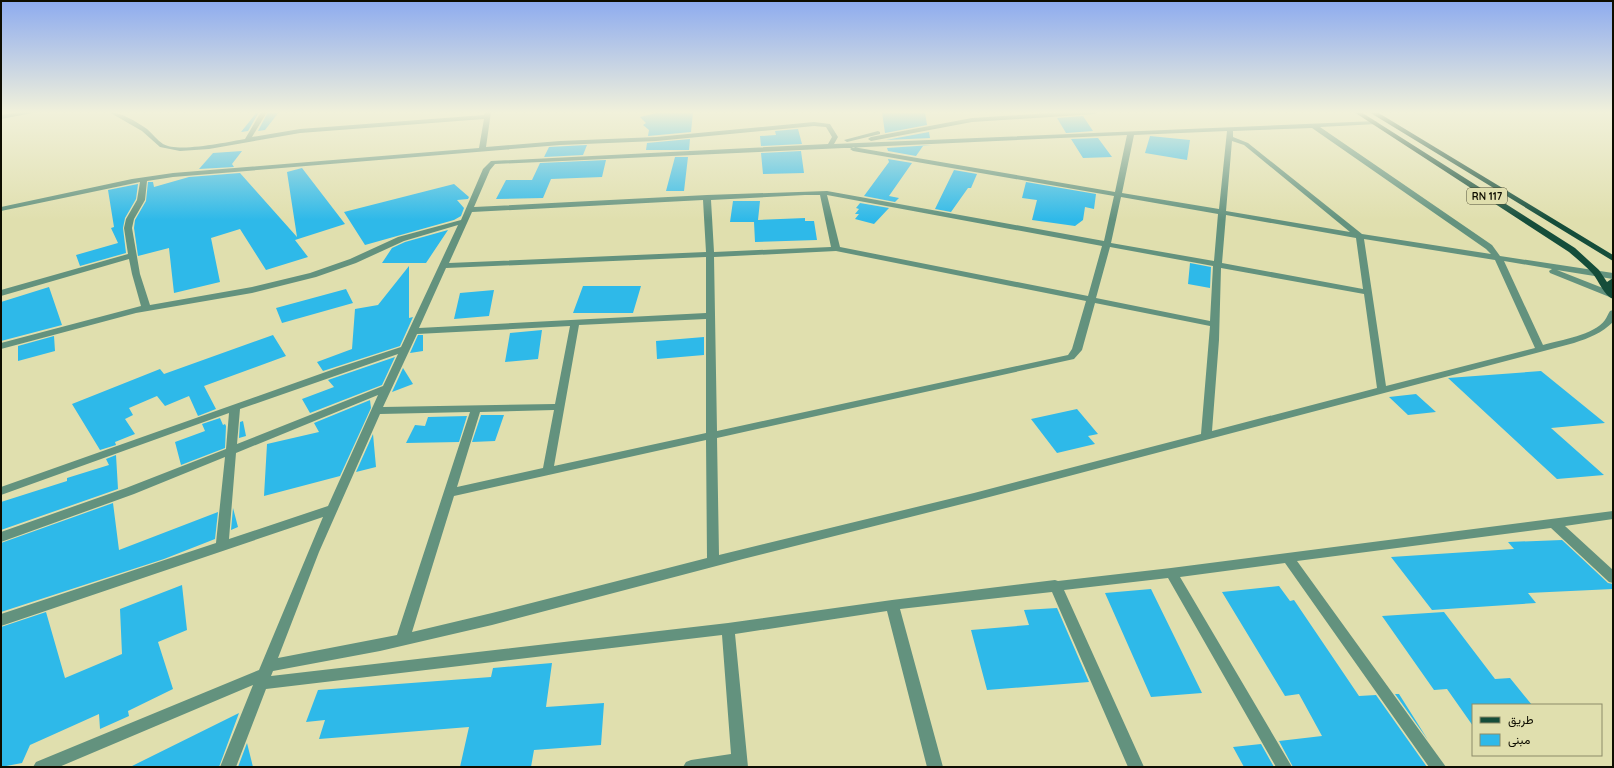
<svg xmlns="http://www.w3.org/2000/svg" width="1614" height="768" viewBox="0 0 1614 768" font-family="Quicksand,Vazirmatn,sans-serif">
	<rect width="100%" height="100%" fill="#e0dfae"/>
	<path fill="#2eb9e9" d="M257,112H259L248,131L241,132Z
		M268,112H279L265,130L258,131Z
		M660,112H693L691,132L648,136L649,130L643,125L646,123L640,117Z
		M882,112H925L927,125L885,133Z
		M1083,116L1093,131L1066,133L1057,118Z
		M798,129L802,144L761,146L760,136L776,135L775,131Z
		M929,132L930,138L886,140Z
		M1150,136L1190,140L1187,160L1145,153Z
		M1098,138L1112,157L1083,158L1071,139Z
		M690,139L689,150H646L647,143Z
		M587,145L583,155L544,157L549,147Z
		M932,145L923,146L916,156L888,151L887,148Z
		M242,151L232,164L234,167L199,169L213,153Z
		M801,151L804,173L763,174L761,153Z
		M675,157H688L684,191H666Z
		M888,159L912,163L889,196L899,198L895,202L864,196L889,162Z
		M606,160L602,177L551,179L543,198L496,199L506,180H532L540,163Z
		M302,168L345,224L295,240L308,257L266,270L240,229L211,238L220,282L174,293L169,248L138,256L134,228L135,220L146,201L148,182H153L154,187L189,177L240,173L297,237L287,172Z
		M954,170L977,174L971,188H968L951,212L935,209Z
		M1026,182L1096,194L1094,209L1085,207L1083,220L1075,226L1032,220L1037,200L1022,198Z
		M138,184L136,199L125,218L123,228L126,253L80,266L76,255L118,243L111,228L114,227L108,190Z
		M454,184L469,197L468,199L457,200L464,208L461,216L454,220L365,245L344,212Z
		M733,201H760L758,220L805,218V221H814L817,240L755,242L754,222H730Z
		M860,203L889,208L874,224L855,219L859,214H855L859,209L856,208Z
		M448,230L426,263H382L392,248L405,242Z
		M1190,263L1211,267L1210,288L1188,284Z
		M409,266V318L413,317L400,346L323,371L317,362L352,349L355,309L378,305Z
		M583,286H641L633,313H573Z
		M49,287L62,325L1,341V302Z
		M346,289L353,303L282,323L276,308Z
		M494,290L489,316L454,319L460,293Z
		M542,330L538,359L505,362L510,333Z
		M273,335L286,356L204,386L216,409L198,416L189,396L165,406L157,396L129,408L133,415L125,419L135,434L115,442L116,445L100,450L72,404L160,369L164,374Z
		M418,335H423V351L410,353Z
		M54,336L55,351L18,361V346Z
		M704,337V355L657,359L656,341Z
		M395,357L382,385L310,413L302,399L334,387L328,380Z
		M403,368L413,384L392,392Z
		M1541,371L1605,423L1551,428L1604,475L1557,479L1448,378Z
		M1416,394L1436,412L1408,415L1389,397Z
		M375,398L370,400L371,408L340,476L264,496L267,444L319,432L314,423Z
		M1077,409L1098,434L1088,436L1095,444L1057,453L1031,419Z
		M481,415H504L495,441L472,442Z
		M467,416L459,442L406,443L415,425L425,426L428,417Z
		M220,418L223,425L225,424L226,426L225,448L181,465L175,442L205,431L202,424Z
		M243,421L246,436L239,438L240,422Z
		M373,434L376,467L356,472Z
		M116,455L118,489L1,530V502L67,481V478L109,465L106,459Z
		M113,503L119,550L218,512L215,539L164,559L1,612V543Z
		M233,508L238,527L231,530Z
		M1562,540L1608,583L1613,584V589L1528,593L1536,603L1432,610L1391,557L1514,549L1508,542Z
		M182,585L187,630L158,642L173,689L128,711L129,716L100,729L99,714L30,745L22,763L1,767V627L46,612L65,678L122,654L120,609Z
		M1279,586L1290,601L1294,600L1359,696L1376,695L1427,767H1293L1279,741L1322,736L1299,694L1285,696L1222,592Z
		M1151,589L1202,693L1151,697L1105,593Z
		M1057,608L1089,682L987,690L971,630L1029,625L1024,610Z
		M1444,612L1495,679L1510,678L1532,705H1473V726L1447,689L1434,690L1382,616Z
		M552,663L546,707L604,703L601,745L534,750L531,767H460L469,727L319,739L325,720L306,722L318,690L491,677L493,668Z
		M1395,694H1399L1428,740Z
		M239,713L219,767H130Z
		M247,743L253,767H238Z
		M1261,744L1274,767H1244L1233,747Z"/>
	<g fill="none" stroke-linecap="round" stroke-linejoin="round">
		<path fill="#63927e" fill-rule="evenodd" d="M21,112H38L1,119V115Z
			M109,112C121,112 137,122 147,129C153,134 157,140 163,144C178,153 227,142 245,139L261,112H267L252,137L300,129L484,115L485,112H491L486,147L560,141L656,137L814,122L830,124L838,137L834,144L1375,121L1377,122V124L1320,127L1492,245L1500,256L1613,273V279L1557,270L1613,292L1612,298L1550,273L1549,271L1552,269L1504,261L1543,345C1561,340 1594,335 1605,320C1607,317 1608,314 1610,311L1613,310V322C1602,333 1589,338 1574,343L974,501L743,559L492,625L380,651L273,671L271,676L728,623L892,600L1055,580L1058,581L1171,568L1613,511V519L1565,526L1613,570V583L1609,582L1551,528L1297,561L1446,767H1429L1285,563L1180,577L1292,767H1276L1168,578L1064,590L1144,767H1128L1052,592L900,609L943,767H927L887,611L735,634L748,767H683L686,762L691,760L731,754L722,635L266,689L236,767H220L253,685L59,767H33L36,762L259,670L323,517L1,626V614L216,543L225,457L134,494L1,542V532L126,488L226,449L229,413L1,495V487L337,368L401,347L458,225L404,241L356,263L316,277L252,293L136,313L1,349V343L141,306L132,274L129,259L1,296V290L128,254L124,228L126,219L137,200L140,182L1,211V207L132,179L173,173L479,148L484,119L300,133L209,149L180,151L160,147L142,131ZM814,126L826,127L832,137L828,144L491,161L483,169L461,220L398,237L350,259L310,273L252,287L150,305L140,274L132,228L134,219L145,200L147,181L173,177L560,145L656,141ZM1312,128L1486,249L1491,254L1362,234L1248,143L1233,137V131ZM1227,131L1219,209L1122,193L1134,135ZM1127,135L1115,192L853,147L850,149L853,151L1114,196L1104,241L827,191L707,195L474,207L490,170L495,164ZM1232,141L1244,145L1350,232L1226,211ZM805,195H820L831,247L714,252L711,200ZM827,195L1102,246L1088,296L840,247ZM1121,197L1218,214L1214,261L1111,243ZM703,200L706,252L449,263L472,212ZM1226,215L1356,238L1363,289L1222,263ZM1364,239L1495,260L1535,348L1386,386ZM1110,247L1213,266L1210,321L1096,298ZM836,251L1086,301L1072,349L1068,355L717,431L714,257ZM706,257V313L419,328L446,268ZM1221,268L1364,294L1377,388L1212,431L1219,340ZM1095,303L1210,326L1201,434L974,493L719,555L717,438L1074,359L1082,350ZM706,319V433L554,466L579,325ZM570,326L555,404L383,407L417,334ZM398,354L383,386L237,444L240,409ZM378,395L328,506L229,539L236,453ZM554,410L543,468L457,487L480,412ZM470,412L397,635L278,658L319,552L380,414ZM706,440L707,558L492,613L412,632L454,496Z
			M1064,112H1098L1095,114L972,122L871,141L868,139L871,137L972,118Z
			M878,131L880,132V134L847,142L844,140Z"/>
		<path fill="#154d3a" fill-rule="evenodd" d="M1354,112H1361L1575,248L1599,270L1607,282L1613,278V299C1604,296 1599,281 1593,274C1586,266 1577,259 1569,252Z
			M1369,112H1377L1613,255V261Z"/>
	</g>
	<linearGradient id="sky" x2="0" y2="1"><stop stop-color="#8dabef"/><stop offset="0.51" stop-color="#f1f1db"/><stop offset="1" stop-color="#f1f1db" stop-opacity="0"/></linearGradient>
	<rect width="1614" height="220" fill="url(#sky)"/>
	<g text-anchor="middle" stroke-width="3.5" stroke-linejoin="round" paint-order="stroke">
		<rect fill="#e0dfae" stroke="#4d4c34" stroke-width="1" x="1467" y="188" width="40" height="16" rx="3"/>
		<g font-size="10" font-weight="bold" fill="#0e0d00">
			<text x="1487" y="200">RN 117</text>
		</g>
	</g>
	<rect width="1614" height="768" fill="none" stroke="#0e0d00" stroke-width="4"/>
	<rect x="1472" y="704" width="130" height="52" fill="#e0dfae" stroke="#8c8b68"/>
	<rect x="1480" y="717" width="20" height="6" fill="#154d3a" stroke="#8c8b68"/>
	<text x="1508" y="724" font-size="12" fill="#0e0d00">طريق</text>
	<rect x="1480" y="734" width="20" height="12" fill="#2eb9e9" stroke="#8c8b68"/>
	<text x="1508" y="744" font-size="12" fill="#0e0d00">مبنى</text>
</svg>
